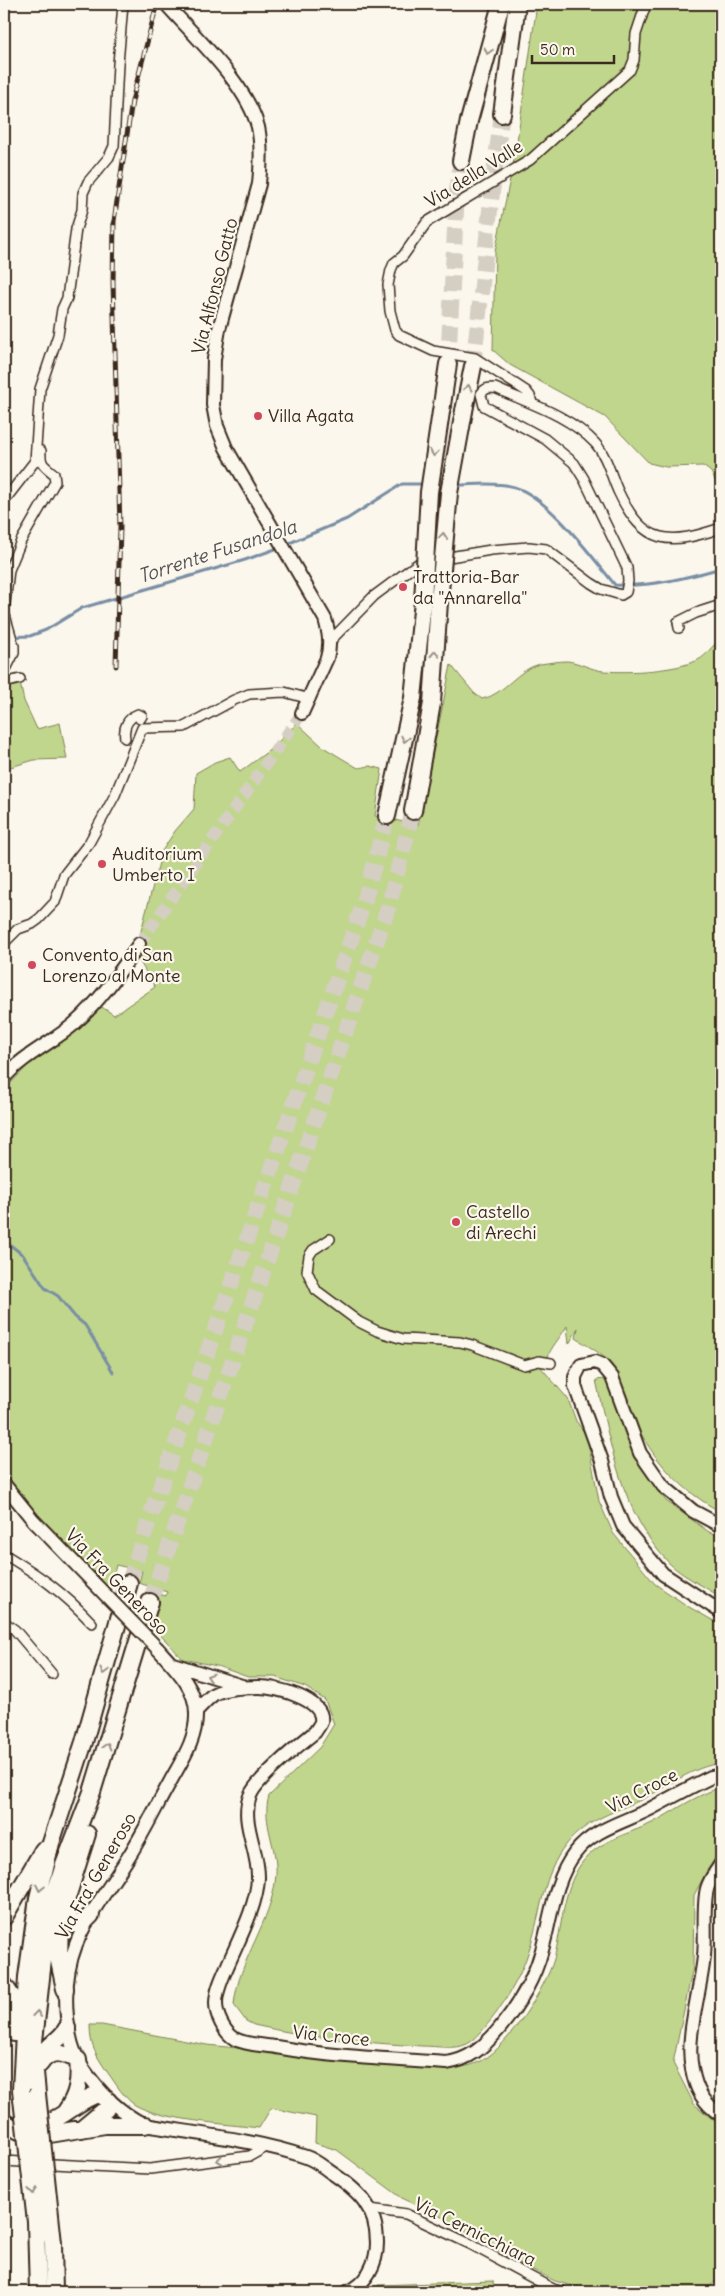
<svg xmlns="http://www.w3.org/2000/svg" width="725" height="2296" viewBox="0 0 725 2296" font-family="Delius,sans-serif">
	<rect width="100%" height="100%" fill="#fbf7ec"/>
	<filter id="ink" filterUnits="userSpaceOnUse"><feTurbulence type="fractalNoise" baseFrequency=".02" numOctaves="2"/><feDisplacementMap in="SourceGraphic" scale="10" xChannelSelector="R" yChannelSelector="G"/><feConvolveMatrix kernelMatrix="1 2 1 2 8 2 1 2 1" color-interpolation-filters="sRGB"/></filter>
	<g filter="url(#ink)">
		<path fill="#c0d68c" stroke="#7e8055" d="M537,4H721V489H719L711,472L703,466L666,467L649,463L605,417L510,365L493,350L495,252L515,155Z
			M721,640V1512C683,1492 651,1459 634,1419C626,1403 625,1385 615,1369C607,1356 589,1347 576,1338L578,1328L569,1344L567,1326C562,1335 549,1350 548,1357L540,1358L539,1365L568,1399L576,1421L587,1436L599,1501L613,1533L655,1584L689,1607L721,1625V1763C692,1767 669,1786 643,1799C617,1811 585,1820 566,1845C543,1873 541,1913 530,1947C522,1974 508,1998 491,2020C484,2028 477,2039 467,2044C454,2050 437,2046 422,2046C366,2043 309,2038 254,2025L246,2021L234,2005C238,1960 272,1922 276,1875C278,1848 261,1822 269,1796L320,1747L334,1724L325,1700L305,1687L275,1677H248L217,1666L183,1659L151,1625L158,1594L166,1596L167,1592L139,1583L142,1571L116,1565L110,1589L37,1516L4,1475V1090L36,1057L97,1004L114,1015L155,987L135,954L162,851L175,831L194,809L196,773L215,762L230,757L240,772L271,749L297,723L323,747L358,768L370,766L382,769L375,816L418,825L451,665L474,693L482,699C504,695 517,669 540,664C548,663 559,661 567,661C579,662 591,670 604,671C629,673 675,671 698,660C708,655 711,645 721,640Z
			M20,683L24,701L37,729L60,723L67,759L34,760L4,769V686Z
			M604,1379L618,1400L634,1458L666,1501L709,1532L721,1536V1596L714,1593C700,1584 681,1575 669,1563C622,1514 610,1444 596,1380Z
			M716,1789H721V1849L708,1869L694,1895L693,1967L673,2063L694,2104L716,2122L721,2124V2277L703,2292L583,2289L555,2281L511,2259L450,2221L402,2198L337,2150L315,2143L316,2117L271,2108L259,2128C227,2124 161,2120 135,2105C124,2098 116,2084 108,2073C96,2055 90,2047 90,2025H102L207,2045L450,2069C462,2067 472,2066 483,2060C508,2046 546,1987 554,1959C562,1929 562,1891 581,1864C598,1840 627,1835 652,1823C673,1812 693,1797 716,1789Z
			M493,2281L494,2292H378V2285Z"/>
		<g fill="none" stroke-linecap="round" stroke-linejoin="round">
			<path stroke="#798ea4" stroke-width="3" d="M456,485C473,485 493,482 510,486C545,492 592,557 615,585C651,587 686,578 721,568
				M287,544L347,519L402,484H425
				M4,637L30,636L46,630L82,608L245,560L281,547
				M4,1240L23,1255L45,1288L58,1296L75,1317L85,1325L113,1372"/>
			<path stroke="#d5cec3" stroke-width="12" stroke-dasharray="12 6" stroke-linecap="butt" d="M139,944L302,713"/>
			<path stroke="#d5cec3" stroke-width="16" stroke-dasharray="16 8" stroke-linecap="butt" d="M448,364L457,191L461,161
				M473,366C483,282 490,198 502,114
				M129,1583L144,1535L365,899L387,816
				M150,1602L388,908L413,811"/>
			<defs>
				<path id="street" d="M532,403L530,396L526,391L475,358L433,351L399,335L395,330L390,311L388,285L391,270L394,263L403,256L427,222L530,160L630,70L634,60L636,34L646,4
					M4,501L35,461L40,389L58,335L62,309L67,298L76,229L82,210L83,193L88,182L109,157L114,146L118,64L123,4
					M679,628L678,622L696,613L721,605
					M330,641L374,596L420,562L491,550L529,547L546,549L591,583L601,589L621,595L626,592L628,581L627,568L584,479L574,463L545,439L484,406L481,394C485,388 488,388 495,388C528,403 569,415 595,443C607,456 611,476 618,491C644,547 670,545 721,528
					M4,673L14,653V646L4,612L9,570L21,541L55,482L54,474C44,465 40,465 41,451
					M4,683L20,679
					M125,738C123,727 128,718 138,714L142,716L140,719
					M4,943L18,929L32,924L39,919L55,902L64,875L89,843L115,795L142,728L184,727L234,700L249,694L284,692L310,699
					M330,1239L313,1250L309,1256L307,1271L316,1290L359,1322L377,1331L403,1339L460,1342L472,1345L524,1365L539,1361L551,1363
					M4,1554C40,1576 62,1591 92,1623
					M4,1622L15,1630L52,1674
					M4,2161L21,2162
					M53,2164L150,2169L250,2156L266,2147
					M370,2209L406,2214L470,2244L553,2289L563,2292"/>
				<path id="secondary" d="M166,4C196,38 246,83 258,127C262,146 261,165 259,184L219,329L214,359L213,405L217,426L226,448L325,619C329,633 331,644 327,658L302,713
					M4,1078C23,1055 52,1043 74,1024C100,1001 120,972 139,944
					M4,1484L33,1520L93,1582
					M721,1526L693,1511L663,1486L640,1453L612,1377L602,1365L595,1362L581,1365L575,1377V1386L602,1461L611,1497L623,1526L663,1574L721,1612
					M158,1649C174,1667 196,1687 196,1713C197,1739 182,1760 170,1782C156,1807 144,1832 129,1856C94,1913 60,1944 67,2017C69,2036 72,2051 82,2067C99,2092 118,2112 145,2125C198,2134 256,2140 306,2157C315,2160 322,2166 329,2171C358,2190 377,2207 377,2243C377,2264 366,2284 347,2292
					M173,1664L242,1686
					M197,1710C202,1705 208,1698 214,1694C225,1688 247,1687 259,1687C276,1687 325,1699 321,1722C320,1725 316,1730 315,1732C300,1744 256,1779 250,1796C240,1822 259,1851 258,1878C257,1906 238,1941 227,1967C222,1978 216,1991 216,2003C216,2016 224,2032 235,2039C246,2045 264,2045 276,2047C332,2057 389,2059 446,2063C469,2060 484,2047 499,2029C518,2006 534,1980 542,1950C551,1918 554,1880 575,1853C593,1829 625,1822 650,1809C670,1798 690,1787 711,1777L721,1776
					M721,1864C715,1873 707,1883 706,1894C703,1914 706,1935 704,1956C701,1989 685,2038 692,2069C696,2090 703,2103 721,2115"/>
				<path id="highway" d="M502,114L517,4
					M461,161L469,121L501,4
					M442,405L448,364
					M464,411L473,366
					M413,811L432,703L439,602
					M387,816L413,698L423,601
					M64,1902L65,1914L74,1924L84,1922L91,1915
					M4,1917L43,1850
					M4,1985L12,1997L14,2033
					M65,1989L59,1961L60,1920L87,1834
					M42,2056C48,2044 61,2040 67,2028
					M40,2064C50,2048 64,2053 78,2060C80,2079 78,2095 66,2111
					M21,2090L27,1977L38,1898L51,1843L84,1742L129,1583
					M37,2094L33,2050L44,1951L53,1900L64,1865L92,1792L150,1602
					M4,2122L19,2131
					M48,2122C66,2116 81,2098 99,2094L108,2101L106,2109L82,2129
					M50,2134L105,2125H145"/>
			</defs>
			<use href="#street" stroke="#3b2a1e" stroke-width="12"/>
			<use href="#secondary" stroke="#3b2a1e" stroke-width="16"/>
			<use href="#highway" stroke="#3b2a1e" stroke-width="20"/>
			<use href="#street" stroke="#fbf7ec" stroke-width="9"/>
			<use href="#secondary" stroke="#fbf7ec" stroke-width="12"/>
			<use href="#highway" stroke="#fbf7ec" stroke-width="16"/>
			<defs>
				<path id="rail" d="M116,666L120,527L113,282L114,221L132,101L157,4"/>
			</defs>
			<use href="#rail" stroke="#3b2a1e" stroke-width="5"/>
			<use href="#rail" stroke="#fbf7ec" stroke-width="3" stroke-dasharray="9" stroke-linecap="butt"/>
			<defs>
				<path id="secondary-bridge" d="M93,1582L158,1649"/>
				<path id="highway-bridge" d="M423,601L429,492L442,405
					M439,602L449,493L464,411
					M21,2090L36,2222L38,2292
					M37,2094L53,2243L54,2292"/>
			</defs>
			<use href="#secondary-bridge" stroke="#3b2a1e" stroke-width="16" stroke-linecap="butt"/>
			<use href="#highway-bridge" stroke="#3b2a1e" stroke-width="20" stroke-linecap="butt"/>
			<use href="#secondary-bridge" stroke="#fbf7ec" stroke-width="12"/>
			<use href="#highway-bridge" stroke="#fbf7ec" stroke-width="16"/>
		</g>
		<defs><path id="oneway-chevron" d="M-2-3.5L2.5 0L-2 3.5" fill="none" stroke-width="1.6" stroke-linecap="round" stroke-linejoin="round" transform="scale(1.25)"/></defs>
		<g stroke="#9b9085">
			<use href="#oneway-chevron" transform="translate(488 51) rotate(106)"/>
			<use href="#oneway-chevron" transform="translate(468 388) rotate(-79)"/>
			<use href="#oneway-chevron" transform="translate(434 453) rotate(98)"/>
			<use href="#oneway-chevron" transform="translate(443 536) rotate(-85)"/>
			<use href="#oneway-chevron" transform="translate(435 654) rotate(-87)"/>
			<use href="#oneway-chevron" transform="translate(405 739) rotate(103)"/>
			<use href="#oneway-chevron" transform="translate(104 1671) rotate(105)"/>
			<use href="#oneway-chevron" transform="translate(210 1677) rotate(-162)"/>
			<use href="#oneway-chevron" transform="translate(107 1746) rotate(-73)"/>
			<use href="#oneway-chevron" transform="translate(40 1888) rotate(102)"/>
			<use href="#oneway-chevron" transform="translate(37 2014) rotate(-84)"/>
			<use href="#oneway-chevron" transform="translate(220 2160) rotate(173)"/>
			<use href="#oneway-chevron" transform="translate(33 2191) rotate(84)"/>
		</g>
	</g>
	<g fill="#d1495b" stroke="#fbf7ec" stroke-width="2">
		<circle cx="258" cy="416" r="5"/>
		<circle cx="403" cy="587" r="5"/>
		<circle cx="102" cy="864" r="5"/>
		<circle cx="32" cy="965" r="5"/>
		<circle cx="456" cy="1222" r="5"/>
	</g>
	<g text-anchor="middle" stroke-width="4.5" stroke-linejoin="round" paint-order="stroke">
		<g font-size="18" fill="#3b2a1e" stroke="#fbf7ec">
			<text transform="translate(474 174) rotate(-32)" y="6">Via della Valle</text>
			<text transform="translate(215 286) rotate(-76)" y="6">Via Alfonso Gatto</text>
			<text transform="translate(117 1582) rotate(46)" y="6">Via Fra Generoso</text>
			<text transform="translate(642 1791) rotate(-27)" y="6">Via Croce</text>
			<text transform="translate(96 1876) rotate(-60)" y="6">Via Fra' Generoso</text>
			<text transform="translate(331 2036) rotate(6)" y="6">Via Croce</text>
			<text transform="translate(475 2232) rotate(26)" y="6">Via Cernicchiara</text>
		</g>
		<g font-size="18" fill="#3b2a1e" stroke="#fbf7ec" text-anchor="start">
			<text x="268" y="422">Villa Agata</text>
			<text x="413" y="583">Trattoria-Bar<tspan x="413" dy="21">da "Annarella"</tspan></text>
			<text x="112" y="860">Auditorium<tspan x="112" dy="21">Umberto I</tspan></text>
			<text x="42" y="961">Convento di San<tspan x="42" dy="21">Lorenzo al Monte</tspan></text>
			<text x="466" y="1218">Castello<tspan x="466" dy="21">di Arechi</tspan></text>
		</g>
		<g font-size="19" font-style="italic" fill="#555456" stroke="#fbf7ec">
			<text transform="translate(217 551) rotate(-18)" y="7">Torrente Fusandola</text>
		</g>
	</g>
	<rect width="725" height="2296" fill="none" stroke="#fbf7ec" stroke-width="20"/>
	<rect x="10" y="10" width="705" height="2276" fill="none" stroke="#3b2a1e" stroke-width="2" filter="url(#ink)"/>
	<path d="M532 55v8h82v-8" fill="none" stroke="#3b2a1e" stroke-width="2.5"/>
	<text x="540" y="55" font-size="15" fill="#3b2a1e" stroke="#fbf7ec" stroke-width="4" paint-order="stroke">50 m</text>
</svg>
